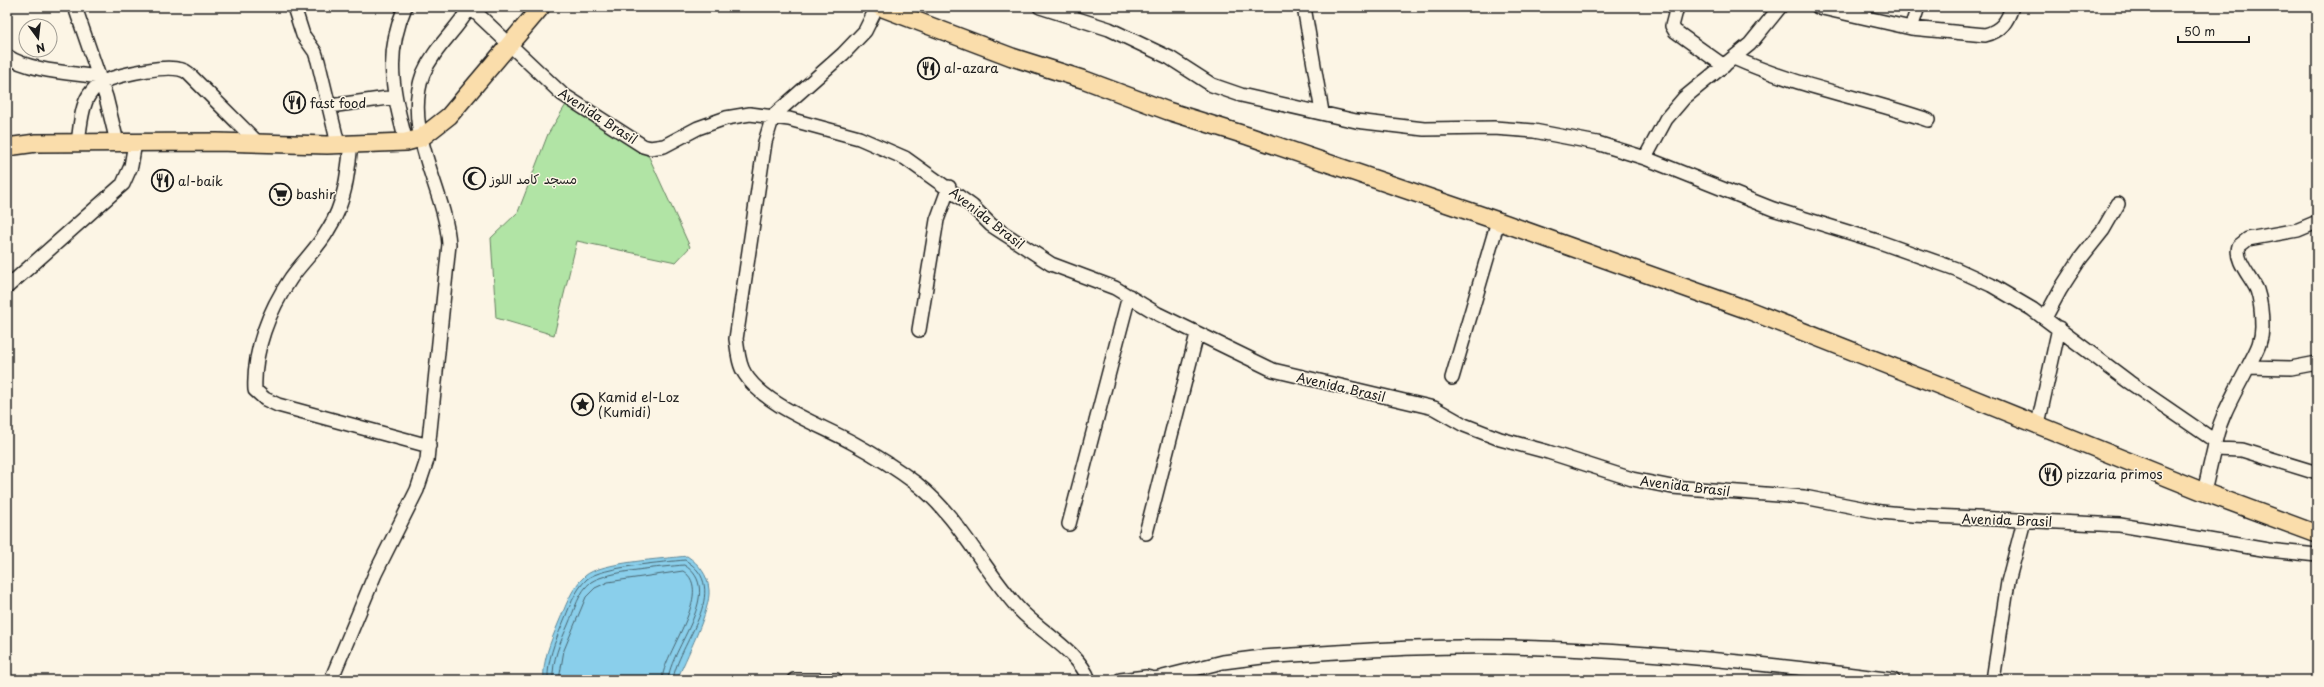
<svg xmlns="http://www.w3.org/2000/svg" width="2324" height="687" viewBox="0 0 2324 687" font-family="'Playpen Sans','Playpen Sans Arabic',sans-serif">
	<rect width="100%" height="100%" fill="#fcf5e5"/>
	<filter id="ink" filterUnits="userSpaceOnUse"><feTurbulence type="fractalNoise" baseFrequency=".025" numOctaves="2"/><feDisplacementMap in="SourceGraphic" scale="8" xChannelSelector="R" yChannelSelector="G"/><feConvolveMatrix kernelMatrix="1 2 1 2 8 2 1 2 1" color-interpolation-filters="sRGB"/></filter>
	<g filter="url(#ink)">
		<path fill="#b1e4a5" stroke="#668060" d="M567,103L601,118L649,157L690,247L676,262L577,241L554,335L496,318L491,238L518,212L548,134Z"/>
		<path fill="#8acfeb" stroke="#5e8798" d="M687,556C699,564 708,575 709,590C711,610 685,660 677,680H544C542,661 551,641 558,624C565,608 571,588 585,576C600,562 664,559 687,556Z"/>
		<g fill="none" stroke-linecap="round" stroke-linejoin="round">
			<path stroke="#48646f" stroke-width="1" d="M548,680C547,660 555,642 562,625C569,609 574,591 587,579C601,567 665,562 685,560C734,589 677,644 673,680
				M553,680C552,660 560,643 568,625C574,611 579,591 591,582C608,571 663,567 684,565C726,590 670,648 668,680
				M559,680L564,650L586,597L595,588L608,582L683,571C715,591 663,653 662,680"/>
			<defs>
				<path id="minor" d="M75,7L106,97L117,142
					M294,7L303,35L315,52L318,61L338,144
					M405,7C384,56 393,92 406,142
					M470,7L562,94L643,146L650,148L664,146L698,128L726,118L750,114L789,119L859,138L905,158L972,206L991,225L1051,264L1115,288L1158,314L1273,370L1434,408L1464,425L1500,439L1548,452L1632,479L1672,487L1804,497L1881,512L1913,515L2120,525L2268,550L2317,555
					M877,7L865,31L843,54L773,116L765,142L736,339C738,350 738,364 745,374C765,406 821,425 853,443C875,455 897,469 917,484C960,518 983,570 1020,610C1041,632 1079,652 1089,680
					M1040,7L1109,29L1170,58L1212,85L1241,95L1356,121L1424,129L1494,128L1534,131L1597,143L1645,158L1773,209L1877,241L1956,269L1991,285L2032,309L2129,382L2215,441
					M1304,7L1322,112
					M1677,7L1672,26L1675,31L1724,66
					M1818,7L1911,28L1918,7
					M1911,28L1985,35C2001,31 2007,22 2012,7
					M7,56C28,71 73,73 99,77
					M1734,58C1796,86 1864,98 1928,120
					M330,106L395,97
					M78,143C80,129 81,107 89,95C92,91 98,84 102,82C119,75 174,61 188,73L258,143
					M351,143C348,173 345,204 328,230C318,248 302,262 291,278C269,310 253,351 255,390L265,399L278,405L429,446
					M1645,158L1666,119L1684,98L1750,44L1780,7
					M7,287L123,184L131,166L135,143
					M2045,318L2060,290L2080,259L2103,230L2118,204
					M919,330L937,220L949,187
					M2248,367L2291,368L2317,363
					M1452,378L1498,221
					M2038,424L2059,328
					M2214,449C2218,419 2235,393 2248,367C2255,353 2262,343 2262,327C2262,315 2261,302 2257,290C2252,278 2234,260 2239,246L2248,239L2298,230L2317,222
					M2204,492L2214,449L2242,450L2317,473
					M1069,524L1129,296
					M1146,533L1197,334
					M331,680L375,574L417,490L427,460L449,244C445,188 402,131 423,74C434,48 456,31 470,7
					M794,680H836
					M1120,680L1146,677L1155,679L1223,662L1262,657C1343,652 1425,645 1507,647C1636,650 1765,663 1893,680
					M1993,680L2008,582L2024,521"/>
				<path id="major" d="M880,7L1012,57L1085,80L1168,111L1248,136L1498,221L1748,310L1959,393L2204,492L2317,534
					M7,147L36,143L217,142L327,145L406,142L421,138L449,116L541,7"/>
			</defs>
			<use href="#minor" stroke="#1c1c1c" stroke-width="16"/>
			<use href="#major" stroke="#1c1c1c" stroke-width="20"/>
			<use href="#minor" stroke="#fcf5e5" stroke-width="13"/>
			<use href="#major" stroke="#faddab" stroke-width="17"/>
		</g>
	</g>
	<defs>
		<symbol id="restaurant-ring" viewBox="-11 -11 22 22"><circle r="9.5" fill="#fcf5e5" stroke="#1c1c1c" stroke-width="1.5"/><path d="M-5-6h1v4h1v-4h1v4h1v-4h1v5L-1.5 .5V6h-2V.5L-5-1ZM5-6V6H3V1.5H1.5Q1.5-4 5-6Z" fill="#1c1c1c"/></symbol>
		<symbol id="mosque-ring" viewBox="-11 -11 22 22"><circle r="9.5" fill="#fcf5e5" stroke="#1c1c1c" stroke-width="1.5"/><path d="M3.5-4.9A6 6 0 1 0 3.5 4.9A5 5 0 1 1 3.5-4.9Z" fill="#1c1c1c"/></symbol>
		<symbol id="supermarket-ring" viewBox="-11 -11 22 22"><circle r="9.5" fill="#fcf5e5" stroke="#1c1c1c" stroke-width="1.5"/><path d="M-6-5.5h2.5l.6 2H6L4.5 2H-2.5L-4.4-4H-6ZM-1.5 3.2a1.3 1.3 0 1 0 .1 0ZM3 3.2a1.3 1.3 0 1 0 .1 0Z" fill="#1c1c1c"/></symbol>
		<symbol id="sight-ring" viewBox="-11 -11 22 22"><circle r="9.5" fill="#fcf5e5" stroke="#1c1c1c" stroke-width="1.5"/><path d="M0-6L1.8-2.2L6-1.7L2.9 1.2L3.7 5.4L0 3.3L-3.7 5.4L-2.9 1.2L-6-1.7L-1.8-2.2Z" fill="#1c1c1c"/></symbol>
	</defs>
	<g fill-rule="evenodd">
		<use href="#restaurant-ring" x="916" y="56" width="25" height="25"/>
		<use href="#restaurant-ring" x="282" y="90" width="25" height="25"/>
		<use href="#mosque-ring" x="462" y="166" width="25" height="25"/>
		<use href="#restaurant-ring" x="150" y="168" width="25" height="25"/>
		<use href="#supermarket-ring" x="268" y="182" width="25" height="25"/>
		<use href="#sight-ring" x="570" y="392" width="25" height="25"/>
		<use href="#restaurant-ring" x="2038" y="462" width="25" height="25"/>
	</g>
	<g text-anchor="middle" stroke-width="3" stroke-linejoin="round" paint-order="stroke">
		<g font-size="13" fill="#1c1c1c" stroke="#fcf5e5" text-anchor="start">
			<text x="944" y="73">al-azara</text>
			<text x="310" y="108">fast food</text>
			<text x="490" y="184">مسجد كامد اللوز</text>
			<text x="178" y="186">al-baik</text>
			<text x="296" y="199">bashir</text>
			<text x="598" y="402">Kamid el-Loz<tspan x="598" dy="15">(Kumidi)</tspan></text>
			<text x="2066" y="479">pizzaria primos</text>
		</g>
		<g font-size="13" fill="#1c1c1c" stroke="#fcf5e5">
			<text transform="translate(598 116) rotate(33)" y="5">Avenida Brasil</text>
			<text transform="translate(987 218) rotate(38)" y="5">Avenida Brasil</text>
			<text transform="translate(1341 387) rotate(13)" y="5">Avenida Brasil</text>
			<text transform="translate(1685 486) rotate(7)" y="5">Avenida Brasil</text>
			<text transform="translate(2007 520) rotate(2)" y="5">Avenida Brasil</text>
		</g>
	</g>
	<rect width="2324" height="687" fill="none" stroke="#fcf5e5" stroke-width="24"/>
	<rect x="12" y="12" width="2300" height="663" fill="none" stroke="#1c1c1c" stroke-width="1.5" filter="url(#ink)"/>
	<g transform="translate(38 38) rotate(165)"><circle r="19" fill="#fcf5e5" stroke="#a29e95"/>
	<path d="M0-3L7 15L0 10L-7 15Z" fill="#1c1c1c"/>
	<text y="-6" font-size="11" font-weight="bold" text-anchor="middle" fill="#1c1c1c">N</text>
	</g>
	<path d="M2178 36v6h71v-6" fill="none" stroke="#1c1c1c" stroke-width="2"/>
	<text x="2184" y="36" font-size="12" fill="#1c1c1c" stroke="#fcf5e5" stroke-width="3" paint-order="stroke">50 m</text>
</svg>
